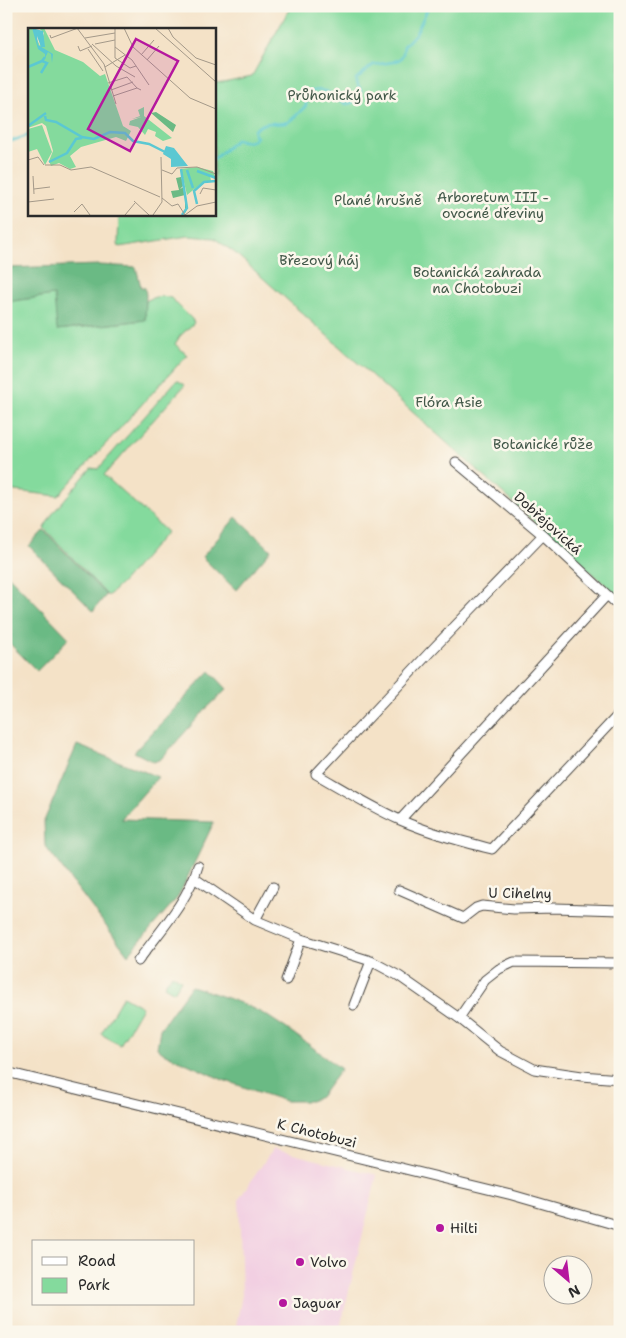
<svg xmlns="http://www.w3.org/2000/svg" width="626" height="1338" viewBox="0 0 626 1338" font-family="'Shantell Sans',sans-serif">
	<rect width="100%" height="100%" fill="#fbf7ec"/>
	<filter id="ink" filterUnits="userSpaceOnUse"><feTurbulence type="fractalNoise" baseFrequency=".02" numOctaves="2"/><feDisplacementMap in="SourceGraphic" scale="10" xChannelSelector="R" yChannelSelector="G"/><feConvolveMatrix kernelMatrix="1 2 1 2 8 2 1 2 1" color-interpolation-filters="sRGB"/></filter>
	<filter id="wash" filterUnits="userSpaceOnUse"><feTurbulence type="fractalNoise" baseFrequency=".0096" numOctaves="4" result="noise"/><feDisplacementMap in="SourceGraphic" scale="20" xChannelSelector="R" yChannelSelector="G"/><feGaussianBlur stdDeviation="1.12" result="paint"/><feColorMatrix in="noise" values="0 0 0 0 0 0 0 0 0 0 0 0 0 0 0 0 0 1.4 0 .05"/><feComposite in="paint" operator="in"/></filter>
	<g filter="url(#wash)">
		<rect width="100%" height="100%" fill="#f4e2c7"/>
		<path fill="#f2cfe2" d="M273,1149L377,1175L339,1332H235L242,1295L239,1199Z"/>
		<path fill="#84da9d" stroke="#588264" d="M291,6H620V598L235,253L214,238L188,236L119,247L118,244L119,214H214V83L223,82L252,76Z
			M54,295L58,330L145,320L146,301C154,296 163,295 171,298L192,319L194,323L180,336L175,344L187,355L58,496L6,490V302Z
			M177,380L185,385L104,475L167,532L122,583L108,596L44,528L53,513L91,468L98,469Z
			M172,974L181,980L174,992L164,986Z
			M123,996L142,1007L120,1045L101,1034Z"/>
		<path fill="#6bba84" stroke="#4b7258" d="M99,265L136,267L141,287L145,288L146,295L145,320L57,330L54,295L6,302V268Z
			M236,517L271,550L236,590L202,557Z
			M44,530L106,595L93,611L29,546Z
			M6,573L69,638L37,671L6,640Z
			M210,671L227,689L205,710L161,759L154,762L134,752Z
			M77,745L158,777L121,819L214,822L178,897L128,955L45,846L44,821Z
			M191,986C217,994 245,1003 269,1017C294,1033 318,1051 341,1069L320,1097L311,1101H285L223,1080L163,1053L157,1048L160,1029Z"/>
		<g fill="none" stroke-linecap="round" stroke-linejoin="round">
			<path stroke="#5bc8d2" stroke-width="2.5" d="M6,143L29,135
				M214,159L237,139C244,142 252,143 257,137L254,135V130C269,117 275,127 288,122C295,118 300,111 306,106V97L309,92C325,86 333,96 346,104C354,104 358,98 361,91L356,83V79L373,65L393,62L400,59L403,54L404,46L416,33L429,6"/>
		</g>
	</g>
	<g filter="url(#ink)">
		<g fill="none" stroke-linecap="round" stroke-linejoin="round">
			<defs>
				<path id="minor" d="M456,462L543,535L620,607
					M543,535L429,653L316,774C344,790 371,807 400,820C430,833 461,841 492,849L620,713
					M400,820L607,595
					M194,878L255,920L301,939L371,961L399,976L459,1018L500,1051L534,1069L582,1076L620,1079
					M399,890L463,918L476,908L482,906L514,909L555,908L620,910
					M255,920L273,887
					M138,961C159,932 188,901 198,866
					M286,980L301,939
					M354,1005L371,961
					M459,1018L485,980L499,969L514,962L620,963
					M6,1072L512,1195L620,1226"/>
			</defs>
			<use href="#minor" stroke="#494642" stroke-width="11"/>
			<use href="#minor" stroke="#fff" stroke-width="9"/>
		</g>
	</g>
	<g fill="#b5179e" stroke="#fbf7ec" stroke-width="2">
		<circle cx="440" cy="1228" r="5"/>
		<circle cx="300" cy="1262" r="5"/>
		<circle cx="283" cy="1303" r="5"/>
	</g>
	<g text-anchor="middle" stroke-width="5" stroke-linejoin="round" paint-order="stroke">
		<g font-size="14" fill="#415748" stroke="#fbf7ec">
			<text x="342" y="100">Průhonický park</text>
			<text x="493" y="202">Arboretum III -<tspan x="493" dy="16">ovocné dřeviny</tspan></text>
			<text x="378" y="205">Plané hrušně</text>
			<text x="319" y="265">Březový háj</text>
			<text x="477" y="277">Botanická zahrada<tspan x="477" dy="16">na Chotobuzi</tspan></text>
			<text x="449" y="407">Flóra Asie</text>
			<text x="543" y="449">Botanické růže</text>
		</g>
		<g font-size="14" fill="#2b2b2b" stroke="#fbf7ec">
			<text transform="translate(548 523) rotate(42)" y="5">Dobřejovická</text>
			<text transform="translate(520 893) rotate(1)" y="5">U Cihelny</text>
			<text transform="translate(317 1133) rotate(14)" y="5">K Chotobuzi</text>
		</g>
		<g font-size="14" fill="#2b2b2b" stroke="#fbf7ec" text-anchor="start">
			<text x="450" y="1233">Hilti</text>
			<text x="310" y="1267">Volvo</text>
			<text x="293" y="1308">Jaguar</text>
		</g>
	</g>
	<g transform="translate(28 28)">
		<rect width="188" height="188" fill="#f4e2c7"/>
		<path d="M0,0H4L12,18L16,5L11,0H16L27,22L55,34L72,48L77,46L95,98L103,103L98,113L88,109L53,119L42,128L48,139L42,141L31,135L23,138L21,133L25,123L18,98L14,95L0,100ZM116,79V88L144,110L135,113L127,108L128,104L120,101L117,107L110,99L101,97L102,93L113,89L104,91L112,88L110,82ZM14,97L24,124L17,137L9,121L0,124V101ZM169,139L185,143L187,149L182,147L183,153L175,154L159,167L153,141Z" fill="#84da9d"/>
		<path d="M128,84L148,97L145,104L123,85ZM153,149L156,157L152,161L156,159L158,168L164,167L158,168L159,181L157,185V167L145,170L143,163L151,162L148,150Z" fill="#6bba84"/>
		<path d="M4,0L15,3L17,19H13L9,8L10,17L25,26L24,35L23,26L20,24L17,30V26L10,21ZM138,118L146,120L160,138L143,139V131L135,126Z" fill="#5bc8d2"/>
		<path fill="none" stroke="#5bc8d2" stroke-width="2.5" d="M0,39L14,33M13,45L19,35L14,33L17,29M17,88L18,92L28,94L54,109L66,111L82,104L97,105L105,113L121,116L137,124M0,98L18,85M21,134L39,125L48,111L54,110M153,141L159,180L154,187M159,142L165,160M169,143L188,150M169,176L166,163L176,154L188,153"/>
		<path fill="none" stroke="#a49989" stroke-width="1" d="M49,0L76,36L88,76M87,0V30L102,40L108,38M96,0L105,19L162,70L188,81M127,0L188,54M140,0L145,9L168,30L188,37M22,7L23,10L50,0M57,10L87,5M64,16L88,38L107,49M67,16L87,12M50,18L52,23L64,18M87,19L104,32L121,57M60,21L75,43M113,27L126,12M119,32L131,18M77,39L97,27M80,55L99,49L109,60M83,62L105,54M85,68L109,60L113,62M0,132L10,129L16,137M17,137H32L43,142L63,139L132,169M134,142L144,146L149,140L169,139L188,146M5,148L6,166M6,161L22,159M172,166L175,160L188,162M134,170L144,178L150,176L157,187M106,173L121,187M0,174L26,171M46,184L54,176L62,187M97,187L107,175M125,187L134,174L133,129M157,187L169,178L188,174"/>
		<path fill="#b5179e" fill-opacity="0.15" stroke="#b5179e" stroke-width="2.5" d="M108,11L150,33L102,123L60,101Z"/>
		<rect width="188" height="188" fill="none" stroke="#2b2b2b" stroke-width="2.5"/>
	</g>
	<rect width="626" height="1338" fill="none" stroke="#fbf7ec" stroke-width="25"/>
	<rect x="32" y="1240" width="162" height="65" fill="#fbf7ec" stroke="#a8a59f"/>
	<rect x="42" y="1257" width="25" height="8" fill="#ffffff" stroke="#a8a59f"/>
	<text x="78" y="1266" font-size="15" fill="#2b2b2b">Road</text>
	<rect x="42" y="1278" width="25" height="15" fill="#84da9d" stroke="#a8a59f"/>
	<text x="78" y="1290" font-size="15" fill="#2b2b2b">Park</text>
	<g transform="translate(568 1280) rotate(152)"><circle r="24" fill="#fbf7ec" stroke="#a8a59f"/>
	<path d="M0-4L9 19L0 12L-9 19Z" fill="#b5179e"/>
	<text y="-8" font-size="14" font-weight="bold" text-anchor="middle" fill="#2b2b2b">N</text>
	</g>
</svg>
